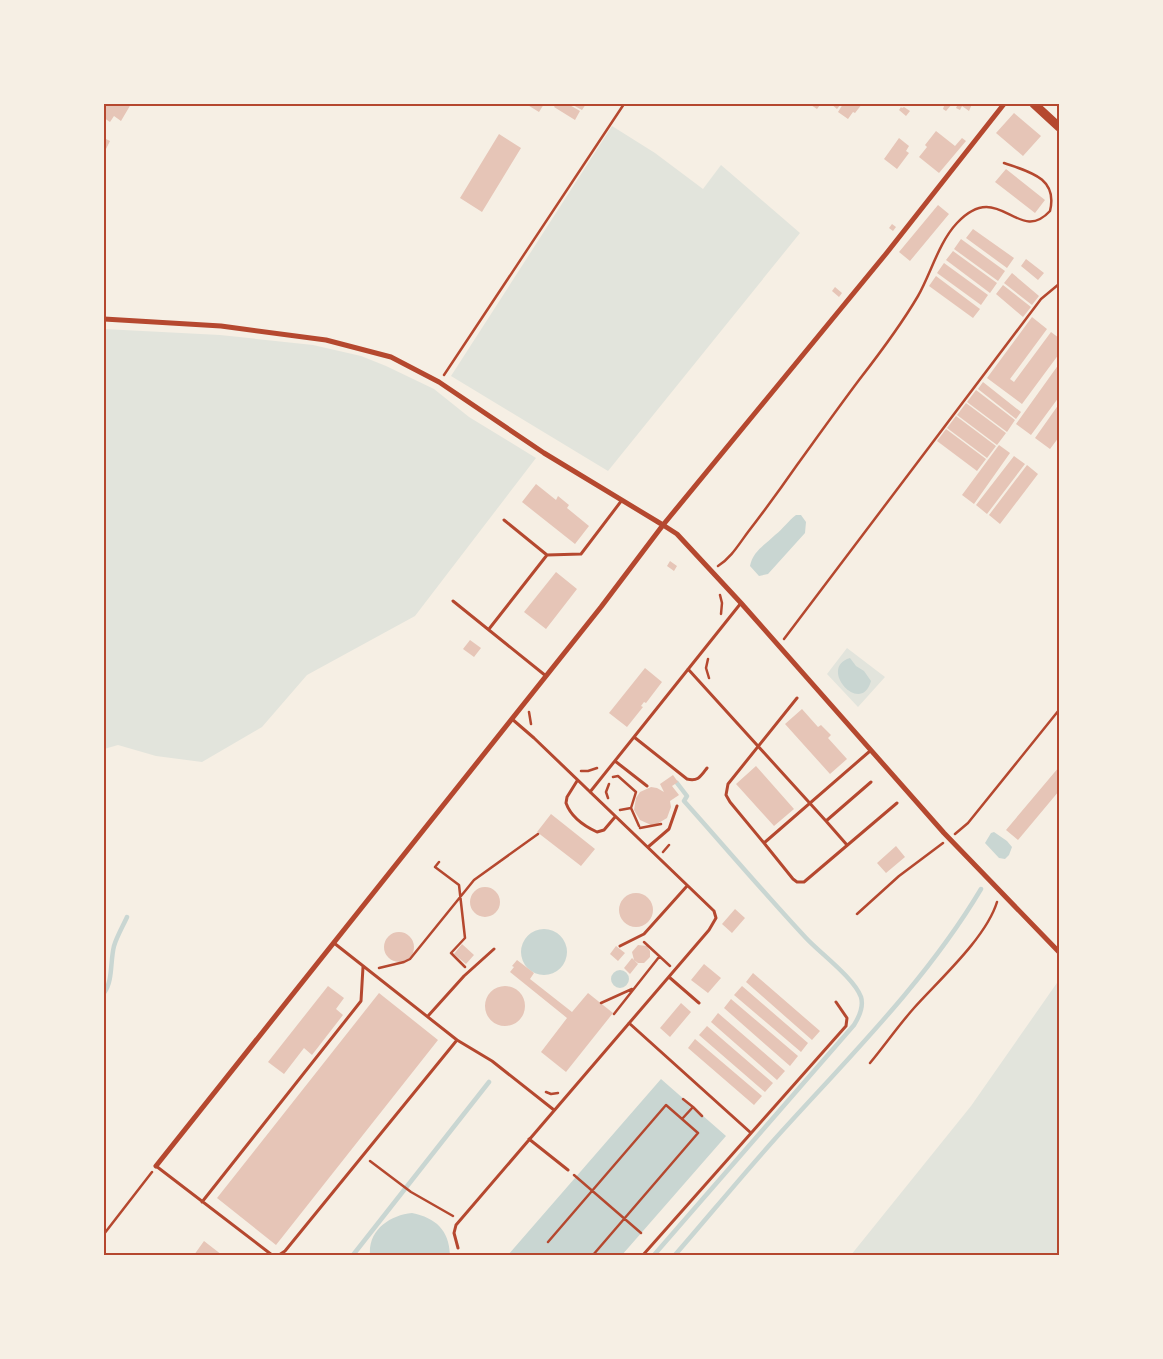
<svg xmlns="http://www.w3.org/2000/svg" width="1163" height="1359" viewBox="0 0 1163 1359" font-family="Jost,sans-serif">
	<rect width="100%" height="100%" fill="#f6efe4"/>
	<path fill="#e2e4dc" d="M612,126L655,153L703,189L721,165L800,233L608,471L451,376Z
		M104,329L220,335L313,345L361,356L386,366L434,389L469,417L536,458L415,616L307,675L262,727L202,762L156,756L118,745L104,749Z
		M847,648L885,677L858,707L827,674Z
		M1059,980V1255H851L971,1106Z"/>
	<path fill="#c9d6d2" d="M796,515H801L806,522L805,533L768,574L759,576L750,566C753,551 765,545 775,535C783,529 788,521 796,515Z
		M850,658L856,666L864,671L871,681C861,717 817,668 850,658Z
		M994,832L1007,841L1012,847L1009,855L1005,859L999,858L985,843L991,833Z
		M521 952a23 23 0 1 1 46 0a23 23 0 1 1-46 0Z
		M611 979a9 9 0 1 1 18 0a9 9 0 1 1-18 0Z
		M661,1079L726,1136L622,1255H508Z
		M412,1213C436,1218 449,1230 450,1255H370C368,1230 390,1215 412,1213Z"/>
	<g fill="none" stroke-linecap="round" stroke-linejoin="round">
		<path stroke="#c9d6d2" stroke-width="4.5" d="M104,993C113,981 110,962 114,946C117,936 123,926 127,917
			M353,1255L489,1082
			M654,1255L854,1025C859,1017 864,1007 861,997C854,978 821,954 806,938C765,894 725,847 684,801L687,796L677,783
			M675,1255C708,1217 740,1178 774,1140C846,1060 925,983 981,889"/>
	</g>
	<path fill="#e6c5b7" d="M104,104H131L121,121L114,116L110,122L104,118Z
		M526,104H544L539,112Z
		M556,104H568L580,111L575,120L554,107Z
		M571,104H586L582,110Z
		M813,104H818L820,105L817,109L811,105Z
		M831,104H841L837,109Z
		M843,104H862L855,113L853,112L848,119L838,112Z
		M939,104H952L946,111L943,109L944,106Z
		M958,104H972L969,111L962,106L960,110L956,108Z
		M901,107L902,108L904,107L910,111L906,116L899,110Z
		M1014,113L1041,136L1023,156L996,133Z
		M936,131L955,146L962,138L966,141L939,173L919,157L927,147L925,145Z
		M499,134L521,148L482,212L460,198Z
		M104,138L110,141L104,153Z
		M899,138L909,146L906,151L909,153L897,169L884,159Z
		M1006,169L1045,200L1035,213L995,182Z
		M938,205L949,214L910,261L899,252Z
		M892,224L896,227L893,231L889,228Z
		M973,229L1014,258L1007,268L966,238Z
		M961,239L1005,271L998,281L954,249Z
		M953,251L997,283L990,293L946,260Z
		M1026,259L1044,273L1038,280L1021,266Z
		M944,263L988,295L981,305L937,273Z
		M1012,273L1039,296L1032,305L1004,283Z
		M936,276L980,309L973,318L929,286Z
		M1003,285L1031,307L1023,317L996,294Z
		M835,287L842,293L839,297L832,291Z
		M1032,317L1047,329L1010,379L1014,382L1051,332L1059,338V354L1022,404L987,378Z
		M1059,364V397L1031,435L1016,424Z
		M983,382L1021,412L1016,419L978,389Z
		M976,390L1015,420L1007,432L967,402Z
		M966,403L1006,433L997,445L957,415Z
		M1059,404V437L1050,449L1035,438Z
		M956,416L996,446L987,458L947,428Z
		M946,429L986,459L977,471L937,441Z
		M999,445L1010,453L974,504L962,495Z
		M1014,456L1025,464L987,514L976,505Z
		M1027,465L1038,474L1000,524L989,515Z
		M536,484L556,500L558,496L569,505L567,508L589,526L575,544L522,502Z
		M670,561L677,566L674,571L667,566Z
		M556,572L577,589L546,629L524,612Z
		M470,640L481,648L474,657L463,649Z
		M645,668L662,682L646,703L644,702L641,706L643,707L627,727L609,713Z
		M802,709L818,727L821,725L831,735L828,738L847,759L830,774L785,724Z
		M756,766L794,809L774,826L736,784Z
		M1059,767V791L1018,840L1006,830Z
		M673,775L678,782L672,786L679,795L670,801L671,807L667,818L657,824L651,825L640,820L634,810L636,798L640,792L651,787L657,788L664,792L660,784Z
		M551,814L595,849L581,866L537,832Z
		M896,846L905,857L886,873L877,863Z
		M470 902a15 15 0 1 1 30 0a15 15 0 1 1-30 0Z
		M619 910a17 17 0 1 1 34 0a17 17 0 1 1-34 0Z
		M735,909L745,918L732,933L722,924Z
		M384 947a15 15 0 1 1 30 0a15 15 0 1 1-30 0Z
		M462,944L474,955L466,964L454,954Z
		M638,945L647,946L650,951V957L644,963H638L634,960L638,964L630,974L624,968L632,958L634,960L632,952Z
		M616,946L625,953L618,961L610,954Z
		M517,960L534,973L530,979L572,1012L588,993L613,1013L566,1072L541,1052L567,1018L510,972L514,967L512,966Z
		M704,964L721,978L708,993L691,980Z
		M753,973L820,1031L812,1040L746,982Z
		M485 1006a20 20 0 1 1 40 0a20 20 0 1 1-40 0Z
		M328,986L344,998L336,1009L343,1015L312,1055L304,1048L284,1074L268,1062Z
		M742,986L808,1043L801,1052L734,995Z
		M379,993L438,1040L276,1245L217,1198Z
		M731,999L798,1056L790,1066L724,1008Z
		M681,1003L691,1012L670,1037L660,1028Z
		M718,1013L785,1071L777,1080L711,1022Z
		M707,1026L773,1083L765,1092L699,1035Z
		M695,1039L762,1096L754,1105L688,1048Z
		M204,1241L222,1255H194Z"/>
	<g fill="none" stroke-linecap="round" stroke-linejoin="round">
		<path stroke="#b5482f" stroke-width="2.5" d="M444,375L624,104
			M718,566C731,558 739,544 748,532C765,510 781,488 797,465C818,436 838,408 859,380C880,353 901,325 918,296C931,273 939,242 957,223C999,178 1018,246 1050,211C1058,178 1030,172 1004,163
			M720,595L722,603L721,614
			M784,639L1041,299L1059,284
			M708,659L706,668L709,678
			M529,712L531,724
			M581,771H588L597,768
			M613,777L618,776L636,792L631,808L639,826
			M608,798L606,792L609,784
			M620,810L631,808
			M640,828L661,824
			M955,834L968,823L1059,710
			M663,852L669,845
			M439,862L435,867L459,885L465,938L451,953L465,967
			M857,914L899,876L943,843
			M644,942L670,966
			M379,968L404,962L410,959L474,880L538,834
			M601,1003L632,989
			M614,1014L659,957
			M870,1063C885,1045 898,1026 914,1008C939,980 986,938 997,902
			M546,1092L551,1094L558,1093
			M683,1099L693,1107
			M682,1119L693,1107L702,1116
			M370,1161L411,1192L453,1216
			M574,1175L641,1233
			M104,1234L152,1172
			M548,1242L666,1105L698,1133L593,1255"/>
		<path stroke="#b5482f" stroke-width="3" d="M504,520L547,555
			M453,601L546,676
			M489,629L547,555L581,554L622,500
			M688,669L826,821L871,782
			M870,751L764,843L793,879L797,882H804L897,803
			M615,761L647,786
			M707,768C701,776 698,782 687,779L634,737L741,603
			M577,781L567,797L566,803C571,817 584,826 597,832L604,830L615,817
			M590,792L634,737
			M826,821L847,845
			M764,843L730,802L726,795L728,784L797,698
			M648,847L669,829L677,806
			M334,943L457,1040L492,1061L554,1110
			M620,946L644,934L687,886
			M669,977L699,1003
			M428,1016L464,976L494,949
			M629,1023L751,1133
			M529,1139L568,1170
			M156,1166L272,1255
			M202,1202L361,1001L363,967
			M458,1248L454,1233L456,1225L709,930L716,918L714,911L534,738L512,719
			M274,1255H279L285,1251L457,1040
			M643,1255L846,1026L847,1018L836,1002"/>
		<path stroke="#b5482f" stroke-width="5" d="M104,319L221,326L326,340L391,357L439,382L544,453L663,525L677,534L741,603L944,833L1059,952
			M156,1166L601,607L663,525L885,255L1004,104"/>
		<path stroke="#b5482f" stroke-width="9" d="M1034,104L1059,127"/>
	</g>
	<rect width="1163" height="1359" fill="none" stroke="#f6efe4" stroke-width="210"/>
	<rect x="105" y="105" width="953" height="1149" fill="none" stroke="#b5482f" stroke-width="2"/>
</svg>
